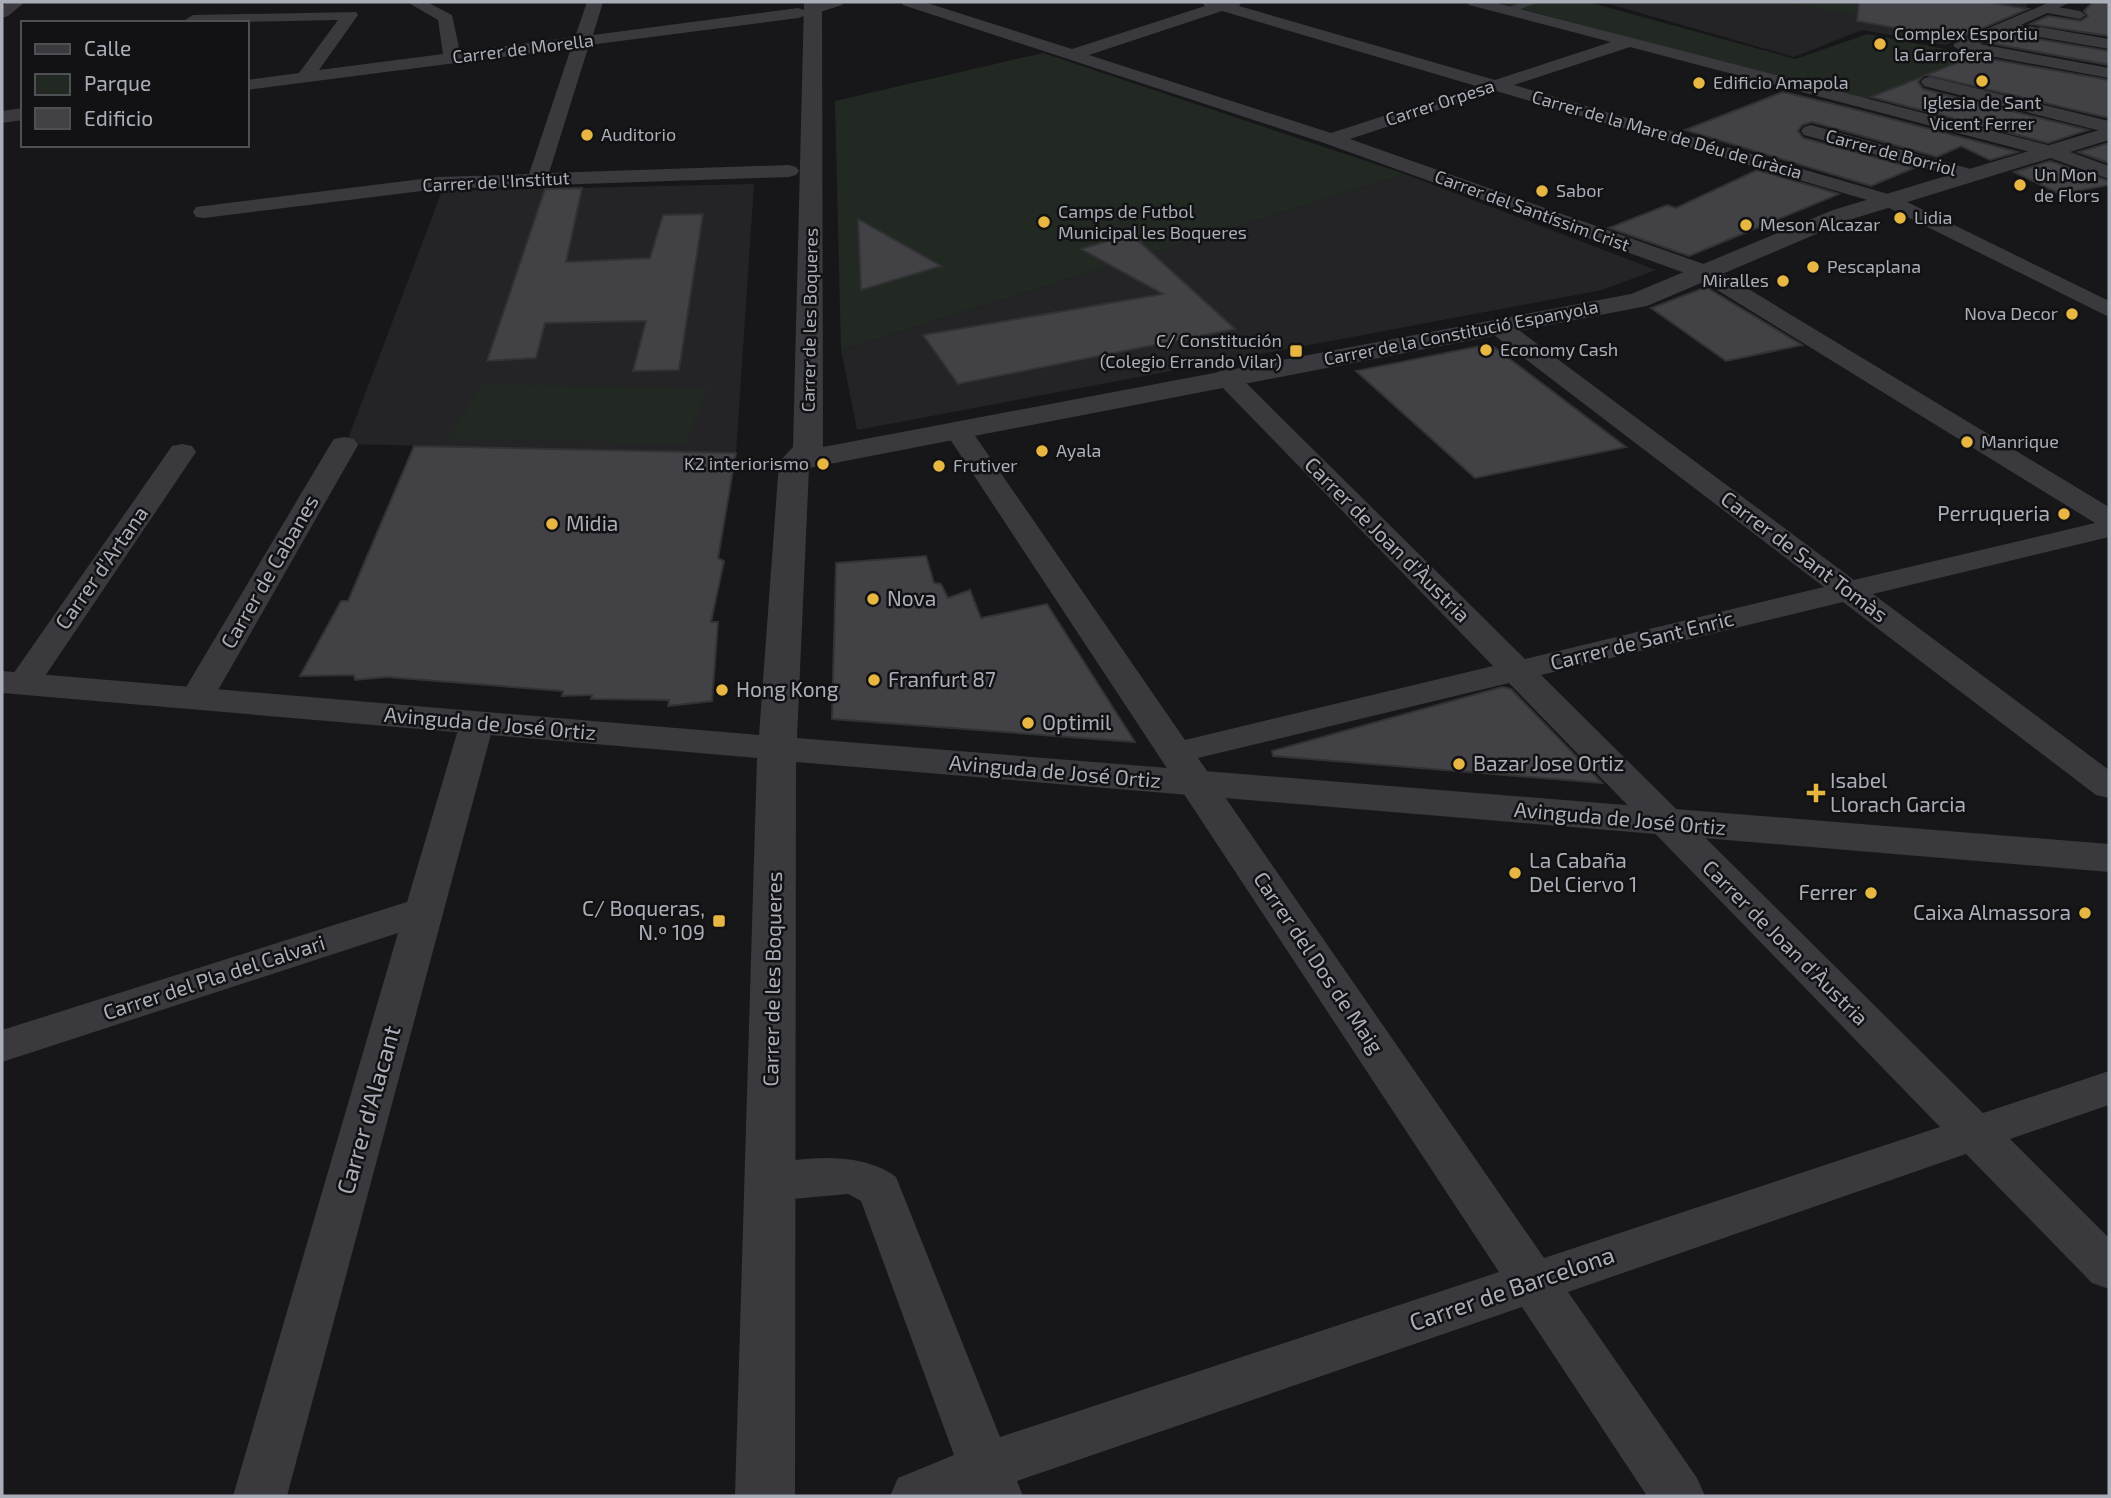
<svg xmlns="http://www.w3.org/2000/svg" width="2111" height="1498" viewBox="0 0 2111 1498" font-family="'Exo 2',sans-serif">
	<rect width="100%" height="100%" fill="#171719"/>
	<path fill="#242326" d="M1602,2H2027V9L1946,45L1862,30L1794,57Z
		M1405,174L1656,270L1602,290L857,430L841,350Z
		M754,184L736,453L346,444L442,191Z"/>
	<path fill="#222923" d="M1496,2H1588L1795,59L1868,34L1976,55L1865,100Z
		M1781,2H1878L1856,15Z
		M1043,53L1405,174L841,350L835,101Z
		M483,384L708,388L685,443L447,439Z"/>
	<path fill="#424246" stroke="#323235" stroke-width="2" d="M1859,2H1987L2028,9L1957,39L1857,21Z
		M2093,2H2109V36L2030,24L2048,16L2081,21L2088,16L2084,11Z
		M2009,34L2109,51V65L1989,43Z
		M1974,56L2109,80V118L1926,75Z
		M1922,77L1918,82L1923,89L2088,130L2048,143L1871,97Z
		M1783,92L1846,107L2018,152L1990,160L1961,146L1937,157L1812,122L1802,125L1798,131L1803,138L1914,168L1871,186L1685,130Z
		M2109,143V163L2078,152Z
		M2050,161L2109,181V185L2060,194L2014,172Z
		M1757,170L1839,194L1689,256L1609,228L1667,205L1676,208Z
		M582,188L566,262L650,258L663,215L703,214L679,370L633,371L646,321L545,323L536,358L487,361L545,189Z
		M858,219L941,266L861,290Z
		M1131,234L1235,329L958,384L923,335L1163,294L1081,249Z
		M1706,287L1802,345L1726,361L1651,308Z
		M1490,344L1626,447L1475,478L1356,371Z
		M414,446L736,453L718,558L724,561L711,622H718L712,701L668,706L669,700L591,699L592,695L562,696L563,691L386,677L355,680L354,675L300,676L341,601H348Z
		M926,556L934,583L941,584L948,598L970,590L981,618L1047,604L1135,742L832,719L836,563Z
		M1502,687L1511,689L1602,783L1273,756L1272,751Z"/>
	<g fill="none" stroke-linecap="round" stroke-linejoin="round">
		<path fill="#39393e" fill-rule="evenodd" d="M1522,2H1539L1508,14L1502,10Z
			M2046,5L2080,11L2086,15L2080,19L2042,12L2040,9Z
			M2006,23L2040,28L2046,32L2040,36L2002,30V24Z"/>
		<path fill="#39393e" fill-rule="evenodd" d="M7,2H25L8,16L2,18V6Z
			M407,2H427L452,15L460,52L575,37L587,2H603L593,35L798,8L804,10L806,13L804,16L798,18L589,45L549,173L789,165L796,167L799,171L796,175L789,177L438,189L204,218L196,217L193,212L196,207L204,206L438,177L529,174L571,48L247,90V80L299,73L338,20L187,23L185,20L193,15L356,12L358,15L319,70L443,54L438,20Z
			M820,2H844L842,5L814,14L806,9Z
			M901,2H924L1072,49L1205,6L1201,2H1242L1239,6L1495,80L1611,42L1469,5L1467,2H1493L2059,148L2109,166V179L2045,156L1630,47L1514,85L1895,196L2109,301V317L1881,204L1496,91L1350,139L1712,267L2109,507V537L1873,594L2109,770V798L2096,795L1843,602L1541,675L1983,1113L2109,1071V1105L2010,1139L2109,1238V1289L2092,1283L1966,1154L1568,1292L1697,1478L1705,1496H1647L1522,1307L1017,1481L1023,1496H890L898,1478L954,1455L861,1201L848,1194L770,1201L754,1195L747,1182L754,1169C793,1156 862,1150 896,1177L1000,1437L1499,1272L944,430L947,424L957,422L967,424L1185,740L1493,666L1217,382L1213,377L1217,372L1226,369L1235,372L1525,659L1824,587L1490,332L1487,327L1490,322L1499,320L1508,322L1854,580L2095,523L1696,277L1324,143L903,5ZM1222,11L1476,86L1331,133L1089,55ZM1509,683L1940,1127L1544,1258L1198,758Z
			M2050,2H2071L1980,44L2109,68V78L1962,51L1953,46L1956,42Z
			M2040,27L2109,39V49L2034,36L2032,32Z
			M1930,77L2109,121V133L1924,86L1921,82L1924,78Z
			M23,108V120L2,123V111Z
			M1811,125L1978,171L1981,175L1978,179L1971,181L1804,135L1801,131L1804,127Z
			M344,437L354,439L358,445L213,699L208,706L196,709L184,706L179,699L330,445L334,439Z
			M182,444L192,446L196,452L35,691L23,694L11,691L6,684L11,677L172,446Z
			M477,713L489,716L494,723L287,1496H233L398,933L2,1062V1030L407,902L460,723L465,716Z"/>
		<path fill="#39393e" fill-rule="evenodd" d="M804,2H822L823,447L1631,294L1833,210L2109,127V140L1849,220L1647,306L809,468L797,738L2109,844V872L796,762L795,1496H735L757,758L2,693V671L759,735L779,462L793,447Z"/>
	</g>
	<g fill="#e7b742" stroke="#121214" stroke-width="2.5">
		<circle cx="1880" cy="44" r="7"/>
		<circle cx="1982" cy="81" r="7"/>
		<circle cx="1699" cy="83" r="7"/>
		<circle cx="587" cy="135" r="7"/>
		<circle cx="2020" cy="185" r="7"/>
		<circle cx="1542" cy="191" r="7"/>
		<circle cx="1900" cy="218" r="7"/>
		<circle cx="1044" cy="222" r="7"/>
		<circle cx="1746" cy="225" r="7"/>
		<circle cx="1813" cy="267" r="7"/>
		<circle cx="1783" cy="281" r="7"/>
		<circle cx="2072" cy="314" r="7"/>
		<circle cx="1486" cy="350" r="7"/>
		<rect x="1289" y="344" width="14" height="14" rx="3.5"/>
		<circle cx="1967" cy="442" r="7"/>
		<circle cx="1042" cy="451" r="7"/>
		<circle cx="823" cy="464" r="7"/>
		<circle cx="939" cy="466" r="7"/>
		<circle cx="2064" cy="514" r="7"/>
		<circle cx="552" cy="524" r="7"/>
		<circle cx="873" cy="599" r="7"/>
		<circle cx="874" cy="680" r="7"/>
		<circle cx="722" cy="690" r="7"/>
		<circle cx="1028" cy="723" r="7"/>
		<circle cx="1459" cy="764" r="7"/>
		<path d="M1812.5 782.5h7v7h7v7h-7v7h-7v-7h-7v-7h7z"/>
		<circle cx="1515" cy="873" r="7"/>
		<circle cx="1871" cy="893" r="7"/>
		<circle cx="2085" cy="913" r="7"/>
		<rect x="712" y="914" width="14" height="14" rx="3.5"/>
	</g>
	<g text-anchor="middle" stroke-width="5" stroke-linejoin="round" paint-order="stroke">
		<g font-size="18" fill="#aaaeb8" stroke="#121214" text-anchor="start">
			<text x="1894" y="40">Complex Esportiu<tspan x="1894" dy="21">la Garrofera</tspan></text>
			<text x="1713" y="89">Edificio Amapola</text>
			<text x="1982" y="109" text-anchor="middle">Iglesia de Sant<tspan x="1982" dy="21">Vicent Ferrer</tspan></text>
			<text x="601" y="141">Auditorio</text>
			<text x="2034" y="181">Un Mon<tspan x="2034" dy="21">de Flors</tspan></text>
			<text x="1556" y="197">Sabor</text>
			<text x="1058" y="218">Camps de Futbol<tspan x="1058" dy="21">Municipal les Boqueres</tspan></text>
			<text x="1914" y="224">Lidia</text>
			<text x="1760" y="231">Meson Alcazar</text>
			<text x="1827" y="273">Pescaplana</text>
			<text x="1769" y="287" text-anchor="end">Miralles</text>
			<text x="2058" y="320" text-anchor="end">Nova Decor</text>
			<text x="1282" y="347" text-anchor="end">C/ Constitución<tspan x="1282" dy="21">(Colegio Errando Vilar)</tspan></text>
			<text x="1500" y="356">Economy Cash</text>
			<text x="1981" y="448">Manrique</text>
			<text x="1056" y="457">Ayala</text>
			<text x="809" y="470" text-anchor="end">K2 interiorismo</text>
			<text x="953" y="472">Frutiver</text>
		</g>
		<g font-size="18" fill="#aaaeb8" stroke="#121214">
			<text transform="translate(523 49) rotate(-7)" y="6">Carrer de Morella</text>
			<text transform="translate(1440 103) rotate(-18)" y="6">Carrer Orpesa</text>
			<text transform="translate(1667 135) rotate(16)" y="6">Carrer de la Mare de Déu de Gràcia</text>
			<text transform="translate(1891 153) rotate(15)" y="6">Carrer de Borriol</text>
			<text transform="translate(496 182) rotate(-3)" y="6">Carrer de l'Institut</text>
			<text transform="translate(1532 211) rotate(20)" y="6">Carrer del Santíssim Crist</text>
			<text transform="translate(810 320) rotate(-89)" y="6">Carrer de les Boqueres</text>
			<text transform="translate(1461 333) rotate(-11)" y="6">Carrer de la Constitució Espanyola</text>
		</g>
		<g font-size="21" fill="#aaaeb8" stroke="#121214" text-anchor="start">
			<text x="2050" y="521" text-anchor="end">Perruqueria</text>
			<text x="566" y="531">Midia</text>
			<text x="887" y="606">Nova</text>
			<text x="888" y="687">Franfurt 87</text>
			<text x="736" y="697">Hong Kong</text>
			<text x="1042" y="730">Optimil</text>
			<text x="1473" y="771">Bazar Jose Ortiz</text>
			<text x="1830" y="788">Isabel<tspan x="1830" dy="24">Llorach Garcia</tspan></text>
			<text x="1529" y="868">La Cabaña<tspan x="1529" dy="24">Del Ciervo 1</tspan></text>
			<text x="1857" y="900" text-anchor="end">Ferrer</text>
			<text x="705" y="916" text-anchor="end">C/ Boqueras,<tspan x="705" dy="24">N.º 109</tspan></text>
			<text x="2071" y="920" text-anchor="end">Caixa Almassora</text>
		</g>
		<g font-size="21" fill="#aaaeb8" stroke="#121214">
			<text transform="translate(1387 540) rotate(45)" y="7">Carrer de Joan d'Àustria</text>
			<text transform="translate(1804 557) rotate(37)" y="7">Carrer de Sant Tomàs</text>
			<text transform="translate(102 568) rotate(-55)" y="7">Carrer d'Artana</text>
			<text transform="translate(270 572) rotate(-60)" y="7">Carrer de Cabanes</text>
			<text transform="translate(1642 641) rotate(-14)" y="7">Carrer de Sant Enric</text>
			<text transform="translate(490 724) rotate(5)" y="7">Avinguda de José Ortiz</text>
			<text transform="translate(1055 772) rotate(5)" y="7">Avinguda de José Ortiz</text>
			<text transform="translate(1620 819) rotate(5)" y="7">Avinguda de José Ortiz</text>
			<text transform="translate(1785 943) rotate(45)" y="7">Carrer de Joan d'Àustria</text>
			<text transform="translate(1318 963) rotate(56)" y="7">Carrer del Dos de Maig</text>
			<text transform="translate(214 978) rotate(-18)" y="7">Carrer del Pla del Calvari</text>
			<text transform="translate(773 979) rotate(-89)" y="7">Carrer de les Boqueres</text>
		</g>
		<g font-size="24" fill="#aaaeb8" stroke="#121214">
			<text transform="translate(369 1110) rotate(-74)" y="8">Carrer d'Alacant</text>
			<text transform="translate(1512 1289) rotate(-19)" y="8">Carrer de Barcelona</text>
		</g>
	</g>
	<rect width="2111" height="1498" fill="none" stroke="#aaaeb8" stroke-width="7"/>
	<rect x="21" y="21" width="228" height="126" fill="#121214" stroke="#4f5056" stroke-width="2"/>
	<rect x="35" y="44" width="35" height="10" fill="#39393e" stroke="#4f5056" stroke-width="2"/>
	<text x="84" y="56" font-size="21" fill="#aaaeb8">Calle</text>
	<rect x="35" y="74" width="35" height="21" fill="#222923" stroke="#4f5056" stroke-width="2"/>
	<text x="84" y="91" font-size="21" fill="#aaaeb8">Parque</text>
	<rect x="35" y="108" width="35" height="21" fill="#424246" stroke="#4f5056" stroke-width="2"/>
	<text x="84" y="126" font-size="21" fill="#aaaeb8">Edificio</text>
</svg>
